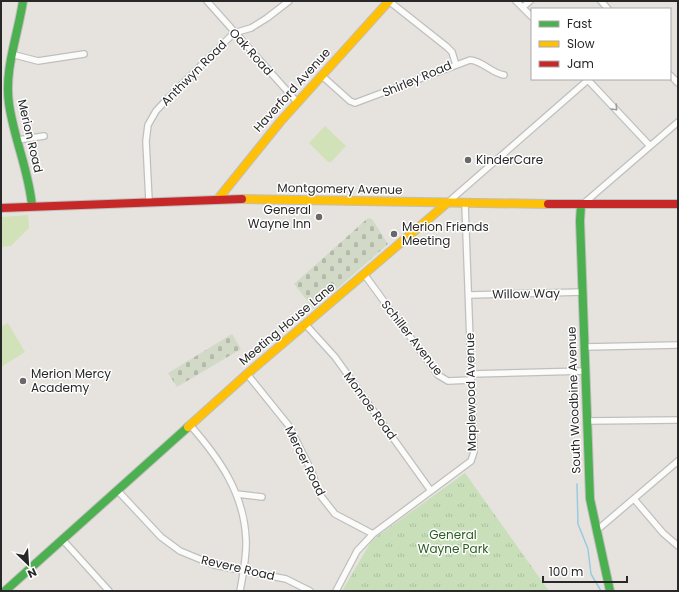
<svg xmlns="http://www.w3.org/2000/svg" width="679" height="592" viewBox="0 0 679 592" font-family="Poppins,sans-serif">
	<defs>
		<pattern id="cemetery-stones" width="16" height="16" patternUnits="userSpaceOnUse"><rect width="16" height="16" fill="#d2d9c7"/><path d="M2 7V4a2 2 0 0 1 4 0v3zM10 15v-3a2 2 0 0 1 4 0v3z" fill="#b4baab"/></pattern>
		<pattern id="park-tufts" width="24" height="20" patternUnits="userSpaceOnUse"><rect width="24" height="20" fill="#c8dfba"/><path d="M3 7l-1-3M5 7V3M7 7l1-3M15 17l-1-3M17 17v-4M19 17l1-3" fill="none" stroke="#acbfa0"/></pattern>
	</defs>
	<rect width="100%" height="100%" fill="#e6e3de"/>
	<path fill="url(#cemetery-stones)" d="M368,218L372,219L388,244L314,309L294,284Z
		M232,334L241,349L177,387L168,373Z"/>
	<path fill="url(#park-tufts)" d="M465,473L549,591H342L372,540Z"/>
	<path fill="#d1e2b9" d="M325,126L346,146L331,162H328L309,143Z
		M28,215L29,228L11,246L1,247V217Z
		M8,323L25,352L1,367V327Z"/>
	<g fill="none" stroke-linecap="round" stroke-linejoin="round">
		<path stroke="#99cae0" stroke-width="1.5" d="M577,484L578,524L588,549L591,574L601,591"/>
		<defs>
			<path id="street" d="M207,1L297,102
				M389,1L447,47L452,52L456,65
				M516,1L532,17
				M601,1L608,9
				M523,7L530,1
				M11,54L38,61L84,54
				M321,75L350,101L355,103L470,60C483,61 491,73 504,75
				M670,75L678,83
				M588,80L650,146
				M18,140L44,136
				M149,201L146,141L148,125L156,111L169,97L234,33L251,28L267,18L289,1
				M446,204L589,79
				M583,204L678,122
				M364,274L438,375L448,381L471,380
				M469,295L583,292
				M306,325L335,357L431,491
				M585,347L678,345
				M247,374L289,426L311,470L320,495L335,514L373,534
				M471,374L586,371
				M587,421L678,420
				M190,425C219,458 244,493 246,539C247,556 243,574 240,591
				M118,491L161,537L180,551L214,565L286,579L310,591
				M237,494L262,497
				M634,499L663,533L678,546
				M596,531L678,461
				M62,539L109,591
				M336,591L357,551L373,534L471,461L474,452L465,204"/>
			<path id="fast" d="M23,1C18,35 4,69 9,104C14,139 29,171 32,206
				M581,205L580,221L590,499L610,591
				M5,591L188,427"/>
			<path id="slow" d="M218,199L280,122L389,1
				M242,199L548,204
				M188,427L247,374L446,204"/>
			<path id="jam" d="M548,204H678
				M1,208L242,199"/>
		</defs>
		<use href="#street" stroke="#c0bfbf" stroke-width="8"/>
		<use href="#fast" stroke="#c0bfbf" stroke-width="10"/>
		<use href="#slow" stroke="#c0bfbf" stroke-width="10"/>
		<use href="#jam" stroke="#c0bfbf" stroke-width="10"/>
		<use href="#street" stroke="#fbfbfa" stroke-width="5.5"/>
		<use href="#fast" stroke="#4caf50" stroke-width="8"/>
		<use href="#slow" stroke="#ffc107" stroke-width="8"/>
		<use href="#jam" stroke="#c62828" stroke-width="8"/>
	</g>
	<defs><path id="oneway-chevron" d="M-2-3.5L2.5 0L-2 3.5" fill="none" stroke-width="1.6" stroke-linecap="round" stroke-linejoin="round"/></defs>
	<use stroke="#9c9c9c" href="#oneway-chevron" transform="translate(615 108) rotate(47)"/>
	<g fill="#6a6968" stroke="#fff" stroke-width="1.5">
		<circle cx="468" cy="160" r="4"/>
		<circle cx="319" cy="217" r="4"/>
		<circle cx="394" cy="234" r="4"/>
		<circle cx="23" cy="381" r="4"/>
	</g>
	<g text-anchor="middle" stroke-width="3" stroke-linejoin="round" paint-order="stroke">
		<g font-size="12" fill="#282828" stroke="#fff">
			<text transform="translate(251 52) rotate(48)" y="4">Oak Road</text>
			<text transform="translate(194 73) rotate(-45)" y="4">Anthwyn Road</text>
			<text transform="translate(417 79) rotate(-23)" y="4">Shirley Road</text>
			<text transform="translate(292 90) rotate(-48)" y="4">Haverford Avenue</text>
			<text transform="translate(30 136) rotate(77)" y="4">Merion Road</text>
			<text transform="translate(340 189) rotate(1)" y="4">Montgomery Avenue</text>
			<text transform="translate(526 294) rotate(-1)" y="4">Willow Way</text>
			<text transform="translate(287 324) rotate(-40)" y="4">Meeting House Lane</text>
			<text transform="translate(412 338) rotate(52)" y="4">Schiller Avenue</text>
			<text transform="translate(471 392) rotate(-91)" y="4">Maplewood Avenue</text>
			<text transform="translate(574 400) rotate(-92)" y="4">South Woodbine Avenue</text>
			<text transform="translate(370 406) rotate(54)" y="4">Monroe Road</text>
			<text transform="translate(305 461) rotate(64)" y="4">Mercer Road</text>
			<text transform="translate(238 568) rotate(13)" y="4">Revere Road</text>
		</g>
		<g font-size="12" fill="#282828" stroke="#fff" text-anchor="start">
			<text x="476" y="164">KinderCare</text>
			<text x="311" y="214" text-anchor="end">General<tspan x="311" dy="14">Wayne Inn</tspan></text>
			<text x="402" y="231">Merion Friends<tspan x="402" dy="14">Meeting</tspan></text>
			<text x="31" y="378">Merion Mercy<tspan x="31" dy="14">Academy</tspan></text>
		</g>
		<g font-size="12" fill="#2a5d20" stroke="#fff">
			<text x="453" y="539">General<tspan x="453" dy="14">Wayne Park</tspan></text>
		</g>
	</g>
	<rect width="679" height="592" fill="none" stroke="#282828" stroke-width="4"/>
	<rect x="531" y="8" width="140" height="72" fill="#ffffff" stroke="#a9a9a9"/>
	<rect x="539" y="21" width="20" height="6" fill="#4caf50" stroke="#a9a9a9"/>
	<text x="567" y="28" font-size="12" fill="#282828">Fast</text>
	<rect x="539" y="41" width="20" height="6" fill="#ffc107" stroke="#a9a9a9"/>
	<text x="567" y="48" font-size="12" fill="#282828">Slow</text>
	<rect x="539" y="61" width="20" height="6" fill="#c62828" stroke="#a9a9a9"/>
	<text x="567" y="68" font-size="12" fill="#282828">Jam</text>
	<g transform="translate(28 564) rotate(155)" stroke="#ffffff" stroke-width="3" paint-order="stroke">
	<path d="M0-3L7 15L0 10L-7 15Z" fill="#282828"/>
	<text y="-6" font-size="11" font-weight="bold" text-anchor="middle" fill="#282828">N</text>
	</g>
	<path d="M543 576v6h84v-6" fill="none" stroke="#282828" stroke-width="2"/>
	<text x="549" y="576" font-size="12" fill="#282828" stroke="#ffffff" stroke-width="3" paint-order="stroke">100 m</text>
</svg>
